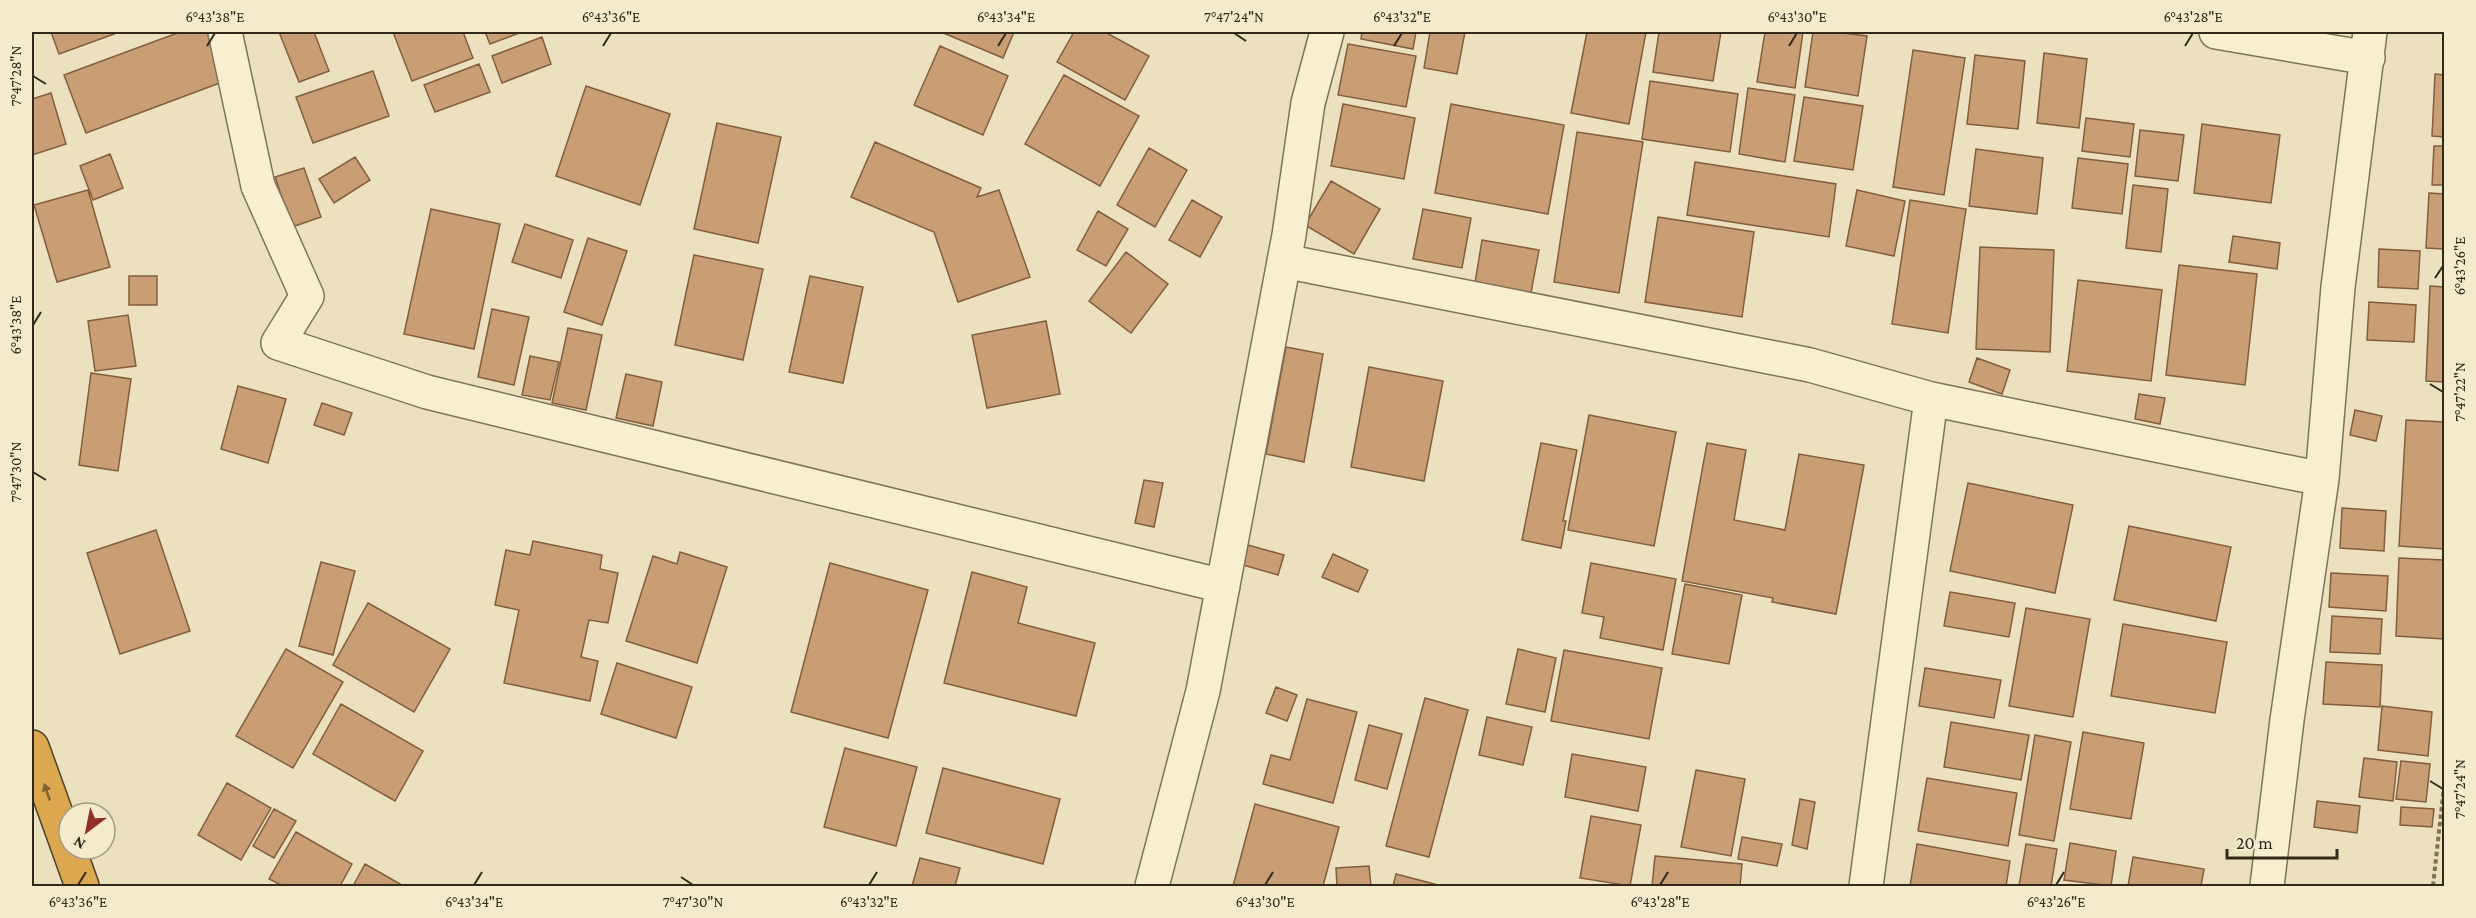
<svg xmlns="http://www.w3.org/2000/svg" width="2476" height="918" viewBox="0 0 2476 918" font-family="'Crimson Pro',serif">
	<rect width="100%" height="100%" fill="#ece1be"/>
	<path fill="#c99e74" stroke="#825e3e" stroke-width="1.5" d="M51,32H113L114,34L59,54Z
		M180,32H207L225,81L86,133L64,75Z
		M279,32H314L329,71L299,82Z
		M393,32H463L473,58L412,81Z
		M485,32H522L490,44Z
		M941,32H1014L1003,58Z
		M1074,32H1105L1149,56L1125,100L1057,62Z
		M1362,32H1416L1413,49L1361,39Z
		M1430,32H1465L1457,74L1424,68Z
		M1587,32H1646L1629,124L1571,113Z
		M1659,32H1721L1713,81L1653,72Z
		M1765,32H1803L1795,88L1757,82Z
		M1813,32H1835L1867,36L1858,96L1805,87Z
		M542,37L551,64L502,83L492,56Z
		M1348,44L1416,56L1406,107L1338,95Z
		M940,46L1008,76L983,135L914,105Z
		M1913,50L1965,58L1944,195L1893,187Z
		M2044,53L2087,59L2079,128L2037,123Z
		M1975,55L2025,61L2018,129L1967,124Z
		M479,64L490,92L435,112L424,85Z
		M373,71L389,116L313,143L296,97Z
		M2435,74L2444,75V137L2432,136Z
		M1064,75L1139,116L1100,186L1025,144Z
		M1650,81L1738,94L1730,152L1642,139Z
		M586,86L670,114L640,205L556,176Z
		M1748,88L1795,95L1785,162L1739,154Z
		M51,93L66,144L32,155V99Z
		M1804,97L1863,106L1853,170L1794,161Z
		M1343,104L1415,118L1404,179L1331,166Z
		M1451,104L1564,125L1548,214L1435,193Z
		M2086,118L2134,124L2130,157L2082,151Z
		M717,123L781,137L758,243L694,229Z
		M2202,124L2280,135L2271,203L2194,193Z
		M2140,130L2184,135L2178,181L2135,176Z
		M1577,132L1643,142L1619,293L1554,282Z
		M875,142L981,188L977,197L999,190L1030,277L958,302L934,232L851,197Z
		M2434,146H2444V185H2432Z
		M1149,148L1187,170L1155,227L1117,205Z
		M1976,149L2043,158L2037,214L1969,206Z
		M110,154L123,188L93,200L80,166Z
		M355,157L370,180L334,203L319,179Z
		M2078,158L2128,164L2122,214L2072,208Z
		M1695,162L1836,184L1829,237L1687,215Z
		M304,168L321,217L292,227L275,177Z
		M1331,181L1380,209L1354,254L1305,225Z
		M2133,185L2168,189L2161,252L2126,248Z
		M88,190L110,267L57,282L34,205Z
		M1857,190L1905,201L1894,256L1846,246Z
		M2429,193L2444,194V249L2426,248Z
		M1192,200L1222,217L1200,257L1169,240Z
		M1910,200L1966,209L1948,333L1892,324Z
		M431,209L500,224L474,349L404,334Z
		M1423,209L1471,218L1462,268L1413,259Z
		M1098,211L1128,229L1106,266L1077,250Z
		M1658,217L1754,232L1742,317L1645,302Z
		M525,224L573,240L561,278L512,262Z
		M2233,236L2280,243L2277,269L2229,262Z
		M588,238L627,251L602,325L564,312Z
		M1482,240L1539,250L1531,293L1475,283Z
		M1980,247L2054,250L2050,352L1976,349Z
		M2379,249L2420,251L2418,289L2378,287Z
		M1126,252L1168,284L1131,333L1089,301Z
		M694,255L763,269L743,360L675,345Z
		M2179,265L2257,274L2245,385L2166,375Z
		M129,276H157V305H129Z
		M810,276L863,287L843,383L789,372Z
		M2078,280L2162,290L2151,381L2067,371Z
		M2430,286L2444,287V382L2426,381Z
		M2369,302L2416,305L2414,342L2367,340Z
		M492,309L529,317L514,385L478,377Z
		M128,315L136,366L95,371L88,321Z
		M1046,321L1060,394L987,408L972,335Z
		M568,328L602,335L586,410L552,403Z
		M1286,347L1323,354L1304,462L1266,454Z
		M530,356L559,362L550,400L522,395Z
		M1977,358L2010,370L2002,394L1969,382Z
		M1369,367L1443,381L1424,481L1351,467Z
		M91,373L131,379L118,471L79,465Z
		M626,374L662,382L653,426L616,418Z
		M238,386L286,399L268,463L221,449Z
		M2139,394L2165,398L2160,424L2135,419Z
		M322,403L352,413L344,435L314,425Z
		M2355,410L2382,416L2376,441L2350,435Z
		M1589,415L1676,432L1654,546L1568,530Z
		M2406,420L2444,422V549L2399,546Z
		M1541,443L1577,450L1563,521H1566L1561,548L1522,540Z
		M1707,443L1746,450L1734,520L1785,530L1799,454L1864,465L1836,614L1772,602L1773,598L1682,581Z
		M1144,480L1163,483L1154,527L1135,523Z
		M1968,483L2073,505L2055,593L1950,571Z
		M2342,508L2386,511L2384,551L2340,548Z
		M2129,526L2231,547L2216,621L2114,600Z
		M156,530L190,631L120,654L87,553Z
		M533,541L602,555L600,569L618,573L608,623L589,620L581,657L598,661L590,701L504,683L519,610L495,605L506,550L530,555Z
		M1248,545L1284,555L1278,575L1243,565Z
		M680,552L727,567L697,663L626,641L653,556L677,564Z
		M1333,554L1368,570L1358,592L1322,577Z
		M2399,558L2444,560V639L2396,636Z
		M321,562L355,571L333,655L299,646Z
		M830,563L928,590L888,738L791,712Z
		M1591,563L1676,579L1663,650L1600,638L1604,617L1582,613Z
		M972,572L1027,587L1018,623L1095,643L1076,716L944,683Z
		M2331,573L2388,576L2386,611L2329,607Z
		M1685,584L1742,595L1729,664L1672,654Z
		M1950,592L2015,603L2009,637L1944,626Z
		M368,603L450,649L414,712L333,665Z
		M2026,608L2090,619L2073,717L2009,706Z
		M2332,616L2382,619L2380,654L2330,652Z
		M2123,624L2227,642L2215,713L2111,696Z
		M286,649L343,682L293,768L236,736Z
		M1518,649L1556,658L1545,712L1506,704Z
		M1564,650L1662,668L1649,739L1551,721Z
		M2326,662L2382,665L2380,707L2323,704Z
		M617,663L692,687L676,738L601,714Z
		M1925,668L2001,680L1994,718L1919,706Z
		M1276,687L1297,695L1287,721L1266,713Z
		M1425,698L1468,710L1429,857L1386,846Z
		M1307,699L1357,712L1333,803L1263,784L1271,755L1290,760Z
		M341,704L423,751L395,801L313,754Z
		M2382,706L2432,712L2428,756L2378,750Z
		M1487,717L1532,727L1523,765L1479,755Z
		M1951,722L2029,735L2021,780L1944,767Z
		M1369,725L1402,734L1387,789L1355,780Z
		M2083,732L2144,743L2131,819L2070,809Z
		M2035,735L2071,742L2054,841L2019,835Z
		M845,748L917,767L896,846L824,827Z
		M1572,754L1646,767L1638,811L1565,797Z
		M2364,758L2397,762L2393,801L2359,797Z
		M2401,761L2430,764L2426,802L2396,799Z
		M943,768L1060,799L1043,864L926,833Z
		M1696,770L1745,779L1731,856L1681,847Z
		M1927,778L2017,793L2008,846L1918,831Z
		M227,783L271,808L241,860L198,835Z
		M1800,799L1815,802L1807,849L1792,845Z
		M2317,801L2360,806L2357,833L2314,827Z
		M1255,804L1339,827L1323,886H1233Z
		M2401,807L2434,809L2432,827L2400,825Z
		M274,809L296,821L274,858L253,846Z
		M1591,816L1641,825L1630,886L1580,878Z
		M296,832L352,864L340,886H283L269,879Z
		M1742,837L1782,844L1777,866L1738,859Z
		M2070,843L2116,851L2111,886L2064,880Z
		M1917,844L2010,861L2006,886H1910Z
		M2026,844L2057,849L2051,886H2019Z
		M1655,856L1742,864L1740,886H1652Z
		M2133,857L2204,869L2201,886H2128Z
		M920,858L960,868L955,886H912Z
		M365,864L400,884L398,886H353Z
		M1369,866L1371,886H1337L1336,868Z
		M1396,874L1442,886H1393Z"/>
	<g fill="none" stroke-linecap="round" stroke-linejoin="round">
		<defs>
			<path id="minor" d="M225,32L258,186L307,296L278,343L427,392L1223,586
				M2216,32L2368,58
				M1284,261L1810,365L1931,399L2322,479
				M1152,886L1203,691L1289,235L1308,103L1327,32
				M1866,886L1931,399
				M2267,886L2287,720L2322,479L2338,287L2370,32"/>
			<path id="highway" d="M32,747L82,886"/>
		</defs>
		<use href="#minor" stroke="#837257" stroke-width="36"/>
		<use href="#highway" stroke="#51402c" stroke-width="36"/>
		<path stroke="#837257" stroke-width="4" stroke-dasharray="4.5 3" stroke-linecap="butt" d="M2433,886L2444,786"/>
		<use href="#minor" stroke="#f7efd0" stroke-width="33"/>
		<use href="#highway" stroke="#dba74f" stroke-width="33"/>
	</g>
	<defs><path id="oneway-solid" d="M-6-.8H1V-3.2L6.5 0L1 3.2V.8H-6Z" transform="scale(1.5)"/></defs>
	<use fill="#7f6232" href="#oneway-solid" transform="translate(47 792) rotate(-109)"/>
	<path fill="none" stroke="#33291b" stroke-width="2" d="M1234,33L1246,41M207,46L215,33M603,46L611,33M998,46L1006,33M1394,46L1402,33M1789,46L1797,33M2185,46L2193,33M33,76L46,84M2435,278L2443,266M33,325L41,312M2430,384L2443,392M33,472L46,480M2430,781L2443,789M681,877L693,885M78,885L86,872M474,885L482,872M869,885L877,872M1265,885L1273,872M1660,885L1668,872M2056,885L2064,872"/>
	<rect width="2476" height="918" fill="none" stroke="#f4ebcd" stroke-width="66"/>
	<g transform="translate(87 831) rotate(212)"><circle r="28" fill="#f4ebcd" stroke="#a79d86" stroke-width="1.5"/>
	<path d="M0-4.5L10 22L0 15L-10 22Z" fill="#903029"/>
	<text y="-9" font-size="16" font-weight="bold" text-anchor="middle" fill="#33291b">N</text>
	</g>
	<path d="M2227 849v9h110v-9" fill="none" stroke="#33291b" stroke-width="3"/>
	<text x="2236" y="849" font-size="18" fill="#33291b" stroke="#f4ebcd" stroke-width="4.5" paint-order="stroke">20 m</text>
	<rect x="33" y="33" width="2410" height="852" fill="none" stroke="#33291b" stroke-width="2"/>
	<g font-size="15" text-anchor="middle" fill="#33291b">
		<text x="215" y="22">6°43'38"E</text>
		<text x="611" y="22">6°43'36"E</text>
		<text x="1006" y="22">6°43'34"E</text>
		<text x="1234" y="22">7°47'24"N</text>
		<text x="1402" y="22">6°43'32"E</text>
		<text x="1797" y="22">6°43'30"E</text>
		<text x="2193" y="22">6°43'28"E</text>
		<text transform="translate(16 76) rotate(-90)" y="5">7°47'28"N</text>
		<text transform="translate(2460 266) rotate(-90)" y="5">6°43'26"E</text>
		<text transform="translate(16 325) rotate(-90)" y="5">6°43'38"E</text>
		<text transform="translate(2460 392) rotate(-90)" y="5">7°47'22"N</text>
		<text transform="translate(16 472) rotate(-90)" y="5">7°47'30"N</text>
		<text transform="translate(2460 789) rotate(-90)" y="5">7°47'24"N</text>
		<text x="78" y="907">6°43'36"E</text>
		<text x="474" y="907">6°43'34"E</text>
		<text x="693" y="907">7°47'30"N</text>
		<text x="869" y="907">6°43'32"E</text>
		<text x="1265" y="907">6°43'30"E</text>
		<text x="1660" y="907">6°43'28"E</text>
		<text x="2056" y="907">6°43'26"E</text>
	</g>
</svg>
